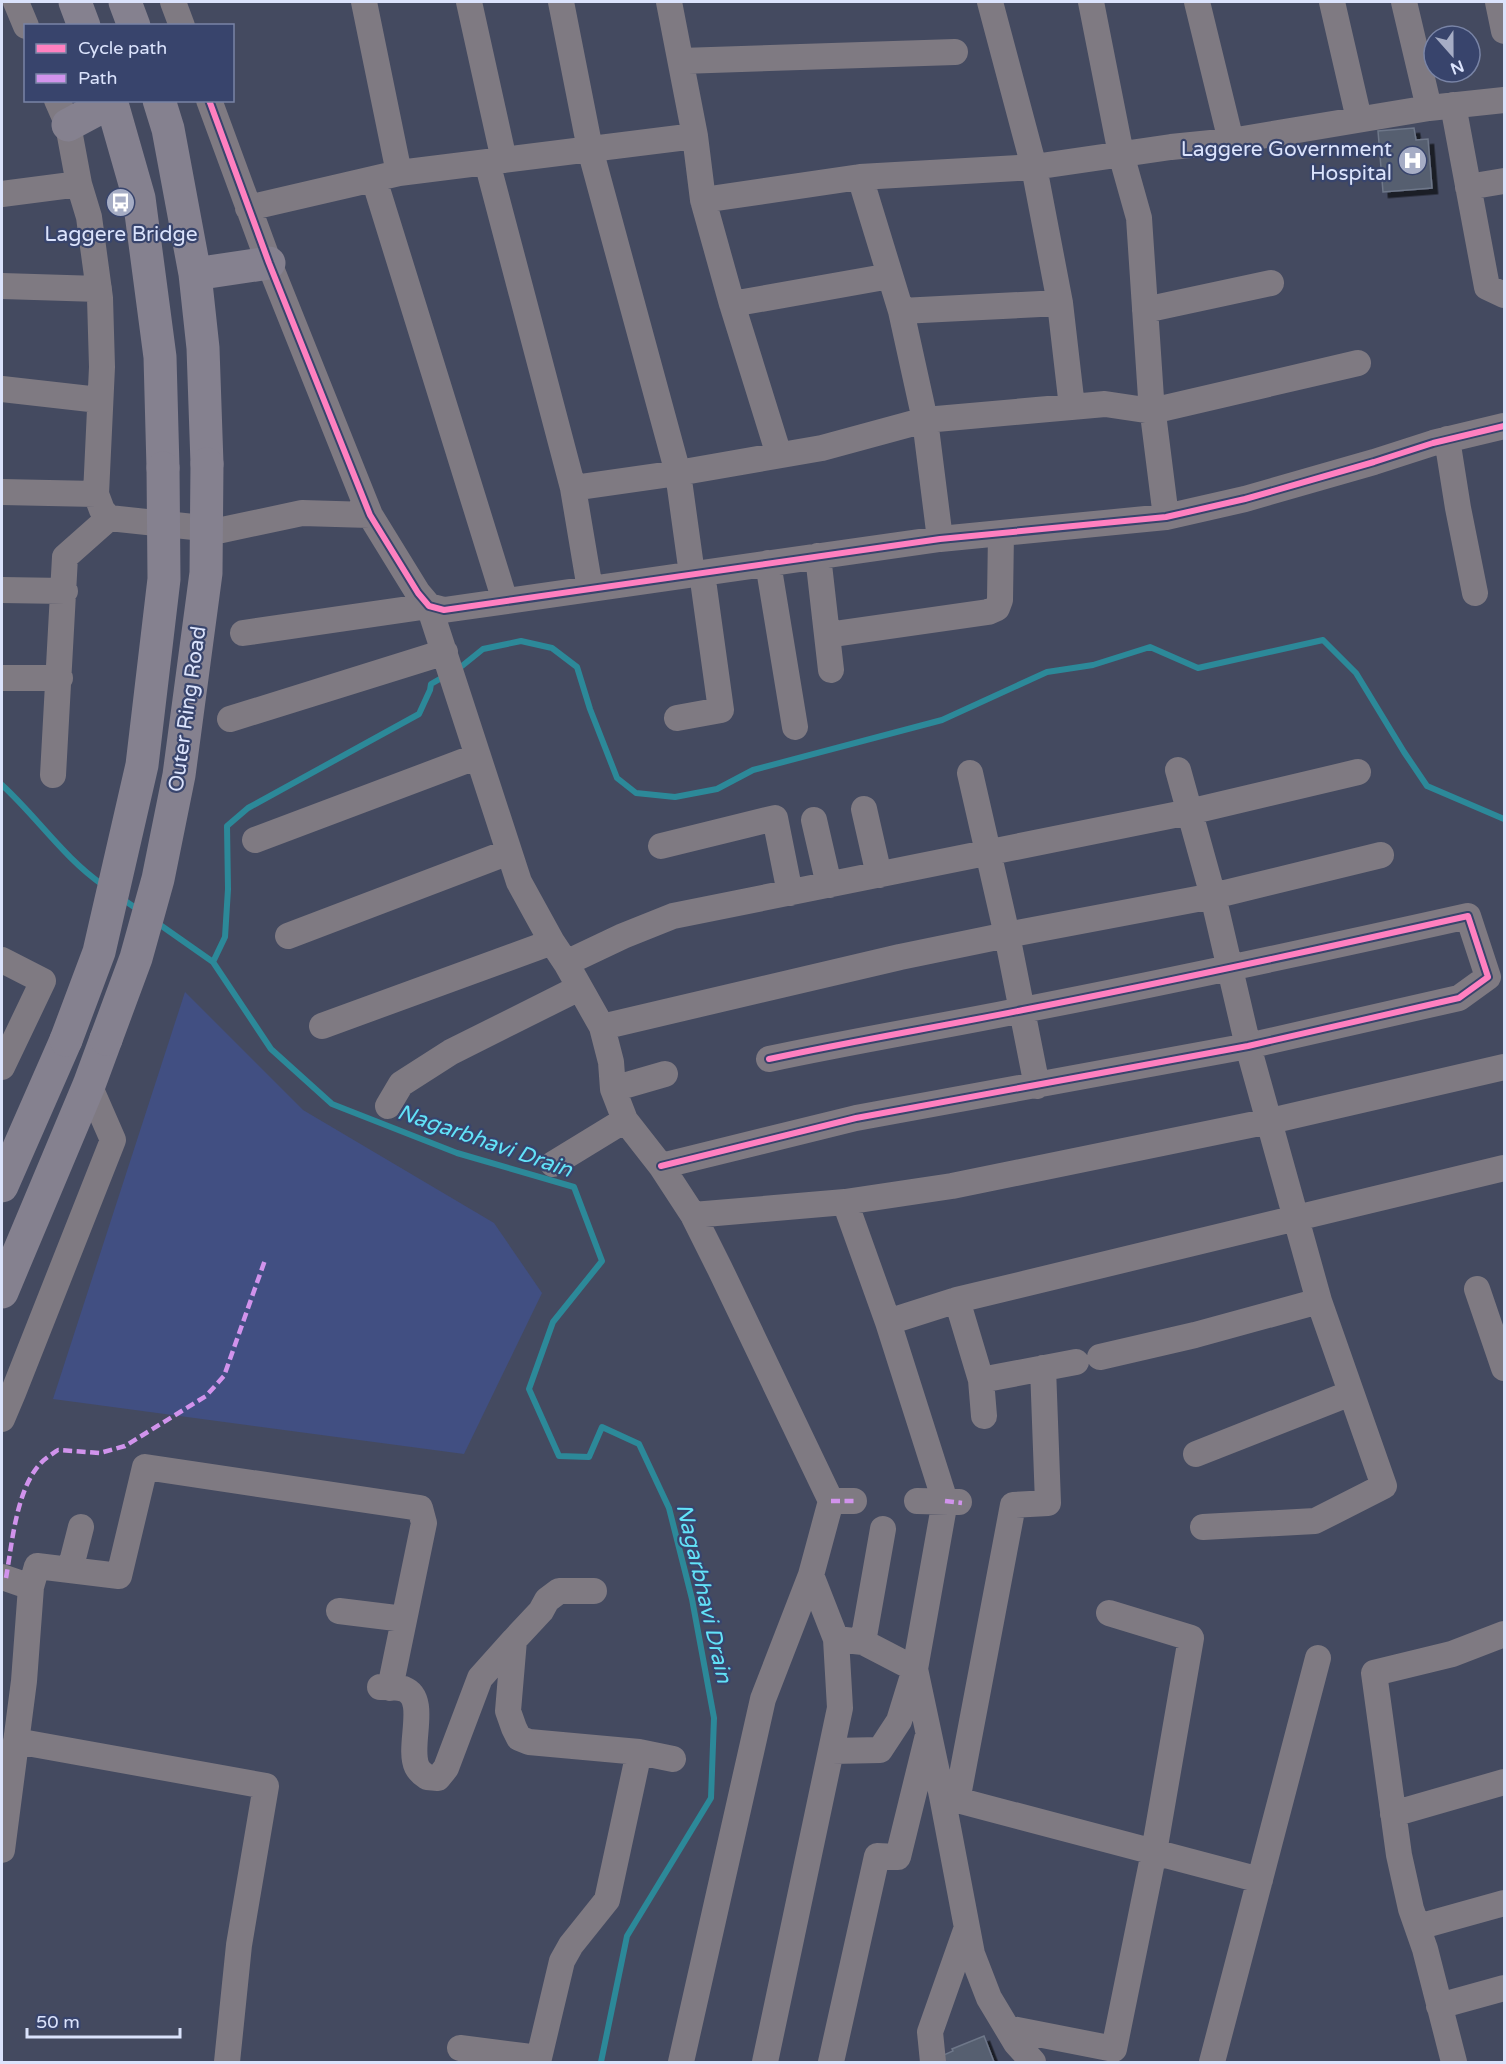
<svg xmlns="http://www.w3.org/2000/svg" width="1506" height="2064" viewBox="0 0 1506 2064" font-family="'Varela Round',sans-serif">
	<defs>
		<filter id="shadow"><feDropShadow dx="5.5" dy="5.5" stdDeviation="0" flood-color="#0009"/></filter>
	</defs>
	<rect width="100%" height="100%" fill="#444a60"/>
	<path fill="#414f82" d="M185,992L303,1110L494,1223L542,1293L464,1454L53,1399Z"/>
	<g fill="none" stroke-linecap="round" stroke-linejoin="round">
		<path stroke="#2c8999" stroke-width="6" d="M457,670L483,649L521,641L552,648L577,667L590,709L617,778L636,793L675,797L717,789L753,770L942,720L1047,672L1093,665L1150,647L1198,668L1323,640L1356,673L1404,752L1427,786L1504,819
			M2,785C37,817 64,858 103,885
			M121,898L140,911
			M156,922L213,962L271,1049L332,1104L457,1153L574,1187L602,1261L553,1322L529,1389L559,1456L589,1457L602,1427L639,1444L669,1508L692,1599L714,1718L711,1798L627,1936L601,2062
			M213,962L225,937L228,889L227,826L248,808L419,714L430,690L431,684L445,676"/>
	</g>
	<path fill="#565f70" stroke="#6e7789" stroke-width="1.5" filter="url(#shadow)" d="M1414,128L1416,140L1428,139L1432,188L1383,192L1378,131Z
		M984,2036L994,2062H939L937,2058L953,2051L952,2049Z"/>
	<g fill="none" stroke-linecap="round" stroke-linejoin="round">
		<path stroke="#7f7a82" stroke-width="26" d="M16,2L26,26
			M173,2L182,26
			M364,2L399,173
			M469,2L504,160
			M561,2L590,149L678,473L692,574
			M669,2L695,136
			M990,2L1034,167L1060,303L1072,407
			M1091,2L1121,154L1139,218L1151,398L1166,517
			M1197,2L1231,141
			M1332,2L1359,119
			M1404,2L1429,108
			M1498,2L1504,31
			M681,61L955,52
			M57,100L68,125L79,184L89,217L100,298L102,367L96,494L102,510L109,518L222,530L302,513L370,515
			M209,100L269,263L370,515L418,593L429,606L444,610L940,539L1166,517L1245,499L1374,462L1433,443L1504,426
			M1453,105L1487,287L1504,295
			M487,162L573,488L590,589
			M860,177L901,311L925,420L940,539
			M374,179L505,601
			M1468,187L1504,181
			M2,194L79,184
			M703,200L860,177L1034,167L1171,147L1231,141L1429,108L1504,100
			M248,208L399,173L695,136L703,200L732,304L779,455
			M2,286L99,289
			M732,304L890,276
			M1145,310L1271,283
			M901,311L1060,303
			M2,389L99,400
			M1447,439L1458,508L1475,593
			M573,488L678,473L822,448L925,420L1105,404L1152,411L1358,363
			M2,492L96,494
			M818,556L827,635L988,612L997,608L1000,600L1001,533
			M768,563L795,727
			M2,590L65,591
			M243,633L429,606L519,882L552,942L566,963L623,936L673,916L1189,812L1358,772
			M827,635L831,670
			M2,678H60
			M677,718L721,710L702,573
			M230,719L445,652
			M1178,770L1213,896L1248,1046L1319,1301L1384,1486L1315,1521L1203,1527
			M970,773L1007,935L1037,1086
			M53,775L65,557L109,518
			M864,809L879,875
			M814,820L829,885
			M255,840L478,756
			M661,846L775,818L790,893
			M288,936L509,852
			M2,960L43,981L2,1067
			M566,963L602,1027L611,1062L613,1089L625,1120L661,1166L693,1215L720,1269L831,1501L811,1575L836,1639L840,1708L765,2062
			M322,1026L552,942
			M602,1027L900,957L1007,935L1213,896L1381,855
			M613,1089L665,1074
			M388,1106L401,1084L451,1052L579,988
			M553,1164L625,1120
			M661,1166L856,1118L1248,1046L1459,998L1488,977L1468,916C1320,949 1172,981 1023,1010C938,1027 853,1041 769,1059
			M845,1202L888,1322L957,1300L981,1380L1076,1362
			M693,1215L845,1202L952,1186L1270,1121L1504,1067
			M1477,1289L1504,1368
			M957,1300L1504,1168
			M1100,1357L1195,1335L1319,1301
			M981,1380L984,1416
			M2,1419L13,1393L113,1140L89,1085
			M1196,1454L1351,1393
			M831,1501H854
			M917,1501L959,1502
			M70,1570L81,1527
			M2,1577L31,1587L24,1681L2,1850
			M31,1587L37,1566L119,1576L145,1467L420,1508L424,1523L390,1688
			M339,1611L404,1619
			M836,1639L863,1642L915,1669L942,1796L972,1954L989,1998L1016,2043L1033,2062
			M863,1642L883,1529
			M380,1687C388,1687 397,1687 404,1689C429,1699 407,1746 417,1767C419,1771 424,1775 427,1777L438,1778L446,1768L480,1678L514,1640
			M16,1741L266,1786L239,1945L227,2062
			M832,1751L880,1750L899,1721L915,1669L945,1501L888,1322
			M639,1752L673,1759
			M942,1796L1260,1880
			M957,1801L1013,1505L1048,1503L1043,1368
			M1393,1814L1504,1782
			M1418,1927L1504,1903
			M1439,2006L1504,1988
			M1007,2028L1114,2049L1154,1852L1191,1638L1109,1613
			M460,2048L539,2058
			M538,2062L562,1961L571,1945L607,1900L639,1752L529,1742L519,1738L514,1728L508,1711L514,1640L541,1611L547,1600L559,1591H594
			M681,2062L763,1699L811,1575
			M831,2062L877,1856L898,1857L927,1739
			M933,2062L930,2032L966,1930
			M1212,2062L1318,1658
			M1454,2062L1425,1949L1411,1909L1399,1855L1374,1673L1452,1654L1504,1634"/>
		<path stroke="#85818f" stroke-width="33" d="M75,2L84,26
			M125,2L134,26
			M111,100L139,198L160,357L163,468
			M159,100L168,129L195,274L203,348L207,464
			M68,125L111,102
			M195,274L269,263
			M2,1186L66,1040
			M2,1292L89,1085L106,1039"/>
		<path stroke="#85818f" stroke-width="33" d="M106,1039L136,958L158,879L179,775L206,573L207,464
			M66,1040L99,952L142,765L164,579L163,468"/>
		<path stroke="#d193ec" stroke-width="4.5" stroke-dasharray="9 4.5" stroke-linecap="butt" d="M831,1501H854
			M945,1501L962,1503
			M6,1578C12,1544 16,1492 39,1465C44,1459 52,1454 58,1450L100,1453L125,1446L206,1396L224,1376L265,1260"/>
		<defs>
			<path id="cycleway" d="M209,100L269,263L370,515L418,593L429,606L444,610L940,539L1166,517L1245,499L1374,462L1433,443L1504,426
				M661,1166L856,1118L1248,1046L1459,998L1488,977L1468,916C1320,949 1172,981 1023,1010C938,1027 853,1041 769,1059"/>
		</defs>
		<use href="#cycleway" stroke="#38446c" stroke-width="10"/>
		<use href="#cycleway" stroke="#ff80c0" stroke-width="6"/>
	</g>
	<defs>
		<symbol id="hospital-disc" viewBox="-11 -11 22 22"><circle r="9.5" fill="#a6adc5" stroke="#38446c"/><path d="M-5-5h3v3.5h4V-5h3V5h-3V1.5h-4V5h-3Z" fill="#fff"/></symbol>
		<symbol id="bus-disc" viewBox="-11 -11 22 22"><circle r="9.5" fill="#a6adc5" stroke="#38446c"/><path d="M-5-6H5V4H4V6H2V4H-2V6H-4V4H-5ZM-3.5-4V0h7V-4ZM-3.5 1.2v1.5H-2V1.2ZM2 1.2v1.5H3.5V1.2Z" fill="#fff"/></symbol>
	</defs>
	<g fill-rule="evenodd">
		<use href="#hospital-disc" x="1396" y="144" width="33" height="33"/>
		<use href="#bus-disc" x="104" y="186" width="33" height="33"/>
	</g>
	<g text-anchor="middle" stroke-width="4.5" stroke-linejoin="round" paint-order="stroke">
		<g font-size="21" fill="#dbe3fc" stroke="#38446c" text-anchor="end">
			<text x="1392" y="156">Laggere Government<tspan x="1392" dy="24">Hospital</tspan></text>
			<text x="121" y="241" text-anchor="middle">Laggere Bridge</text>
		</g>
		<g font-size="21" fill="#dbe3fc" stroke="#38446c">
			<text transform="translate(187 709) rotate(-82)" y="7">Outer Ring Road</text>
		</g>
		<g font-size="22" font-style="italic" fill="#62e2f8" stroke="#38446c">
			<text transform="translate(485 1140) rotate(19)" y="8">Nagarbhavi Drain</text>
			<text transform="translate(705 1593) rotate(77)" y="8">Nagarbhavi Drain</text>
		</g>
	</g>
	<rect width="1506" height="2064" fill="none" stroke="#dbe3fc" stroke-width="6"/>
	<rect x="24" y="24" width="210" height="78" fill="#38446c" stroke="#7984a6" stroke-width="1.5"/>
	<rect x="36" y="44" width="30" height="9" fill="#ff80c0" stroke="#7984a6" stroke-width="1.5"/>
	<text x="78" y="54" font-size="18" fill="#dbe3fc">Cycle path</text>
	<rect x="36" y="74" width="30" height="9" fill="#d193ec" stroke="#7984a6" stroke-width="1.5"/>
	<text x="78" y="84" font-size="18" fill="#dbe3fc">Path</text>
	<g transform="translate(1452 54) rotate(159)"><circle r="28" fill="#38446c" stroke="#7984a6" stroke-width="1.5"/>
	<path d="M0-4.5L10 22L0 15L-10 22Z" fill="#a6adc5"/>
	<text y="-9" font-size="16" font-weight="bold" text-anchor="middle" fill="#dbe3fc">N</text>
	</g>
	<path d="M27 2028v9h153v-9" fill="none" stroke="#dbe3fc" stroke-width="3"/>
	<text x="36" y="2028" font-size="18" fill="#dbe3fc" stroke="#38446c" stroke-width="4.5" paint-order="stroke">50 m</text>
</svg>
